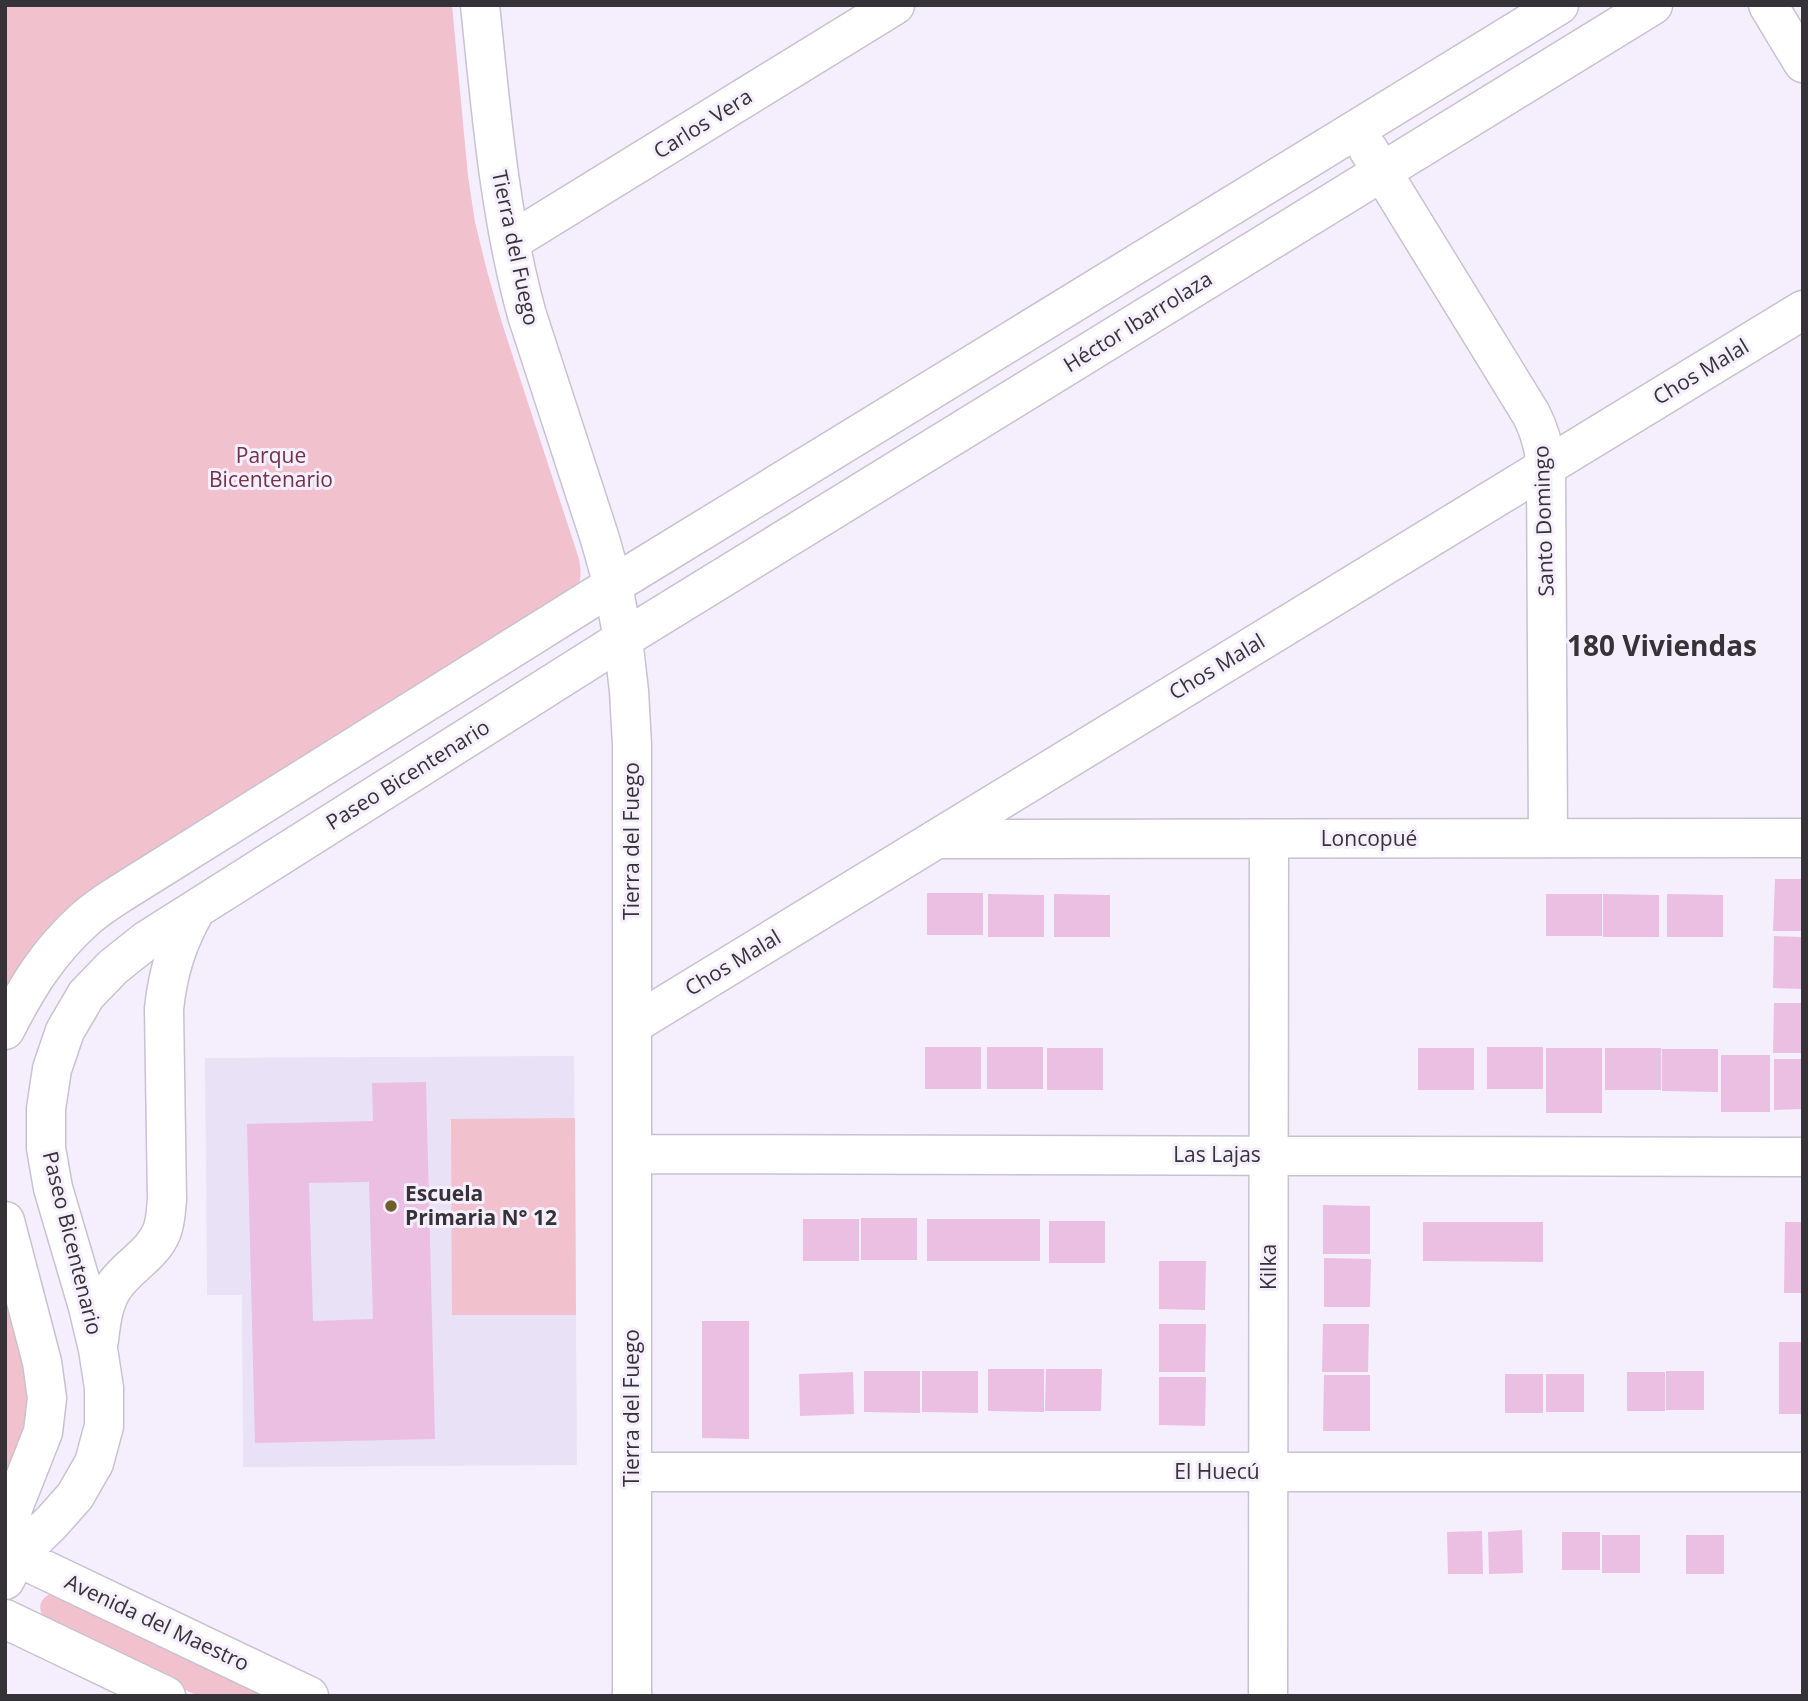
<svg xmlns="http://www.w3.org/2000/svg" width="1808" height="1701" viewBox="0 0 1808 1701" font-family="'Open Sans',sans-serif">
	<rect width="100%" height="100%" fill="#f5effd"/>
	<path fill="#e9e1f5" d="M574,1056L577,1465L243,1467L242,1295H207L205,1058Z"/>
	<path fill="#f1c2cd" d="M5,5H452L468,176L475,222L487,271L502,323L579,559C581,571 582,578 577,588L5,994Z
		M575,1118L576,1315H452L451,1119Z
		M5,1281L27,1360L30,1420L5,1487Z
		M54,1592L279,1696H198L49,1625C38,1612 35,1600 54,1592Z"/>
	<path fill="#ebbfe1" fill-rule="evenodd" d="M1775,879H1803V931H1773Z
		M927,893H983V935H927Z
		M988,894L1044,895V937H988Z
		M1054,894L1110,895V937H1054Z
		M1546,894H1602V936H1546Z
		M1603,894L1659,895V937H1603Z
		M1667,894L1723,895V937H1667Z
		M1774,936L1803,937V989L1773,988Z
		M1774,1003H1803V1053H1773Z
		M925,1047H981V1089H925Z
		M987,1047H1043V1089H987Z
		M1487,1047H1543V1089H1487Z
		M1047,1048H1103V1090H1047Z
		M1418,1048H1474V1090H1418Z
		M1546,1048H1602V1113H1546Z
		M1605,1048H1661V1090H1605Z
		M1662,1049H1718V1092L1662,1091Z
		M1721,1055H1770V1112H1721Z
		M1774,1059H1803V1109L1774,1110Z
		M426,1082L435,1439L255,1443L247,1124L373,1121L372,1083ZM369,1182L373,1319L313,1321L309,1183Z
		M1323,1205L1370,1206V1254H1323Z
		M861,1218H917V1260H861Z
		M803,1219H859V1261H803Z
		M927,1219H1040V1261H927Z
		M1049,1221H1105V1263H1049Z
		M1423,1222H1543V1262L1423,1261Z
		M1785,1222H1803V1293H1784Z
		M1324,1258L1371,1259L1370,1307H1324Z
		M1159,1261H1206L1205,1310L1159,1309Z
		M702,1321H749V1439L702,1438Z
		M1159,1324H1206L1205,1372H1159Z
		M1323,1324H1369L1368,1372H1322Z
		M1779,1342H1803V1414H1779Z
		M988,1369H1044V1412L988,1411Z
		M1046,1369H1102L1101,1411H1045Z
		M864,1371H920V1413L864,1412Z
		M922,1371H978V1413L922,1412Z
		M1666,1371H1704V1410H1666Z
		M853,1372L854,1414L800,1416L799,1374Z
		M1627,1372H1665V1411H1627Z
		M1505,1374H1543V1413H1505Z
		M1546,1374H1584V1412H1546Z
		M1324,1375H1370V1431H1323Z
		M1159,1377H1206L1205,1426L1159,1425Z
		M1522,1530L1523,1573L1489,1574L1488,1532Z
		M1482,1531L1483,1574H1448L1447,1532Z
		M1562,1532H1600V1570H1562Z
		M1602,1535H1640V1573H1602Z
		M1686,1535H1724V1574H1686Z"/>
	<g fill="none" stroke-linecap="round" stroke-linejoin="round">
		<defs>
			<path id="minor" d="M480,5C491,109 499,214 527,315L600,539L613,585L623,639L629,691L632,745V1696
				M1768,5L1803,63
				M1368,149L1531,414C1540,431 1544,447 1546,466L1548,838
				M510,242L895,5
				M937,839L1803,838
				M632,1025L1803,310
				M5,1030C27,987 48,952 85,919C96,909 109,901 121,893L613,585L1559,5
				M632,1154L1803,1157
				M5,1221L42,1362L47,1398L43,1432L13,1508L11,1525L17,1556
				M99,1340C101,1322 103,1304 113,1288C126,1267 153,1255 162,1231C166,1220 166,1209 167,1199L164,1009C168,971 177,943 196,909
				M632,1472H1803
				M5,1551L309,1696
				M5,1580L17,1556L51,1523L75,1496L94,1463L104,1426V1388L98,1349L88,1307L53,1188L46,1148V1109L52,1069L65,1031L86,995L113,967L147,940L623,639L1653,5
				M5,1619L166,1696
				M1268,1696L1269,839"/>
		</defs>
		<use href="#minor" stroke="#c8c2d0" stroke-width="41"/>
		<use href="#minor" stroke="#fff" stroke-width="38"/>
	</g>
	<circle fill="#725e2d" stroke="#f5effd" stroke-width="2.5" cx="391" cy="1206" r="7"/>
	<g text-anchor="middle" stroke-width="6" stroke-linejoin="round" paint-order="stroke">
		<g font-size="21" fill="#353338" stroke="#f5effd">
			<text transform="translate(703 124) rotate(-32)" y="7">Carlos Vera</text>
			<text transform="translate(515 248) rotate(78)" y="7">Tierra del Fuego</text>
			<text transform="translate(1138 322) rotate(-32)" y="7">Héctor Ibarrolaza</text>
			<text transform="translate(1701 372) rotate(-31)" y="7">Chos Malal</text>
			<text transform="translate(1544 521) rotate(-92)" y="7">Santo Domingo</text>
			<text transform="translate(1217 667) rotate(-31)" y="7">Chos Malal</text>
			<text transform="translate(408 775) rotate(-32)" y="7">Paseo Bicentenario</text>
			<text x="1369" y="846">Loncopué</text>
			<text transform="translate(632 841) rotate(-90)" y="7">Tierra del Fuego</text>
			<text transform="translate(733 963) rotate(-31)" y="7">Chos Malal</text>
			<text x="1217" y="1162">Las Lajas</text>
			<text transform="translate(72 1243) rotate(76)" y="7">Paseo Bicentenario</text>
			<text transform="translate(1269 1267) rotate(-90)" y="7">Kilka</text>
			<text transform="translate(632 1408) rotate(-90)" y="7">Tierra del Fuego</text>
			<text x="1217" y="1479">El Huecú</text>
			<text transform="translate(157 1623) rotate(25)" y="7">Avenida del Maestro</text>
		</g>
		<g font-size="21" fill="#743046" stroke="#f5effd">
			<text x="271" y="463">Parque<tspan x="271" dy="24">Bicentenario</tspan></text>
		</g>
		<g font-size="21" font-weight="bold" fill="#353338" stroke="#f5effd" text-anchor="start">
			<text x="405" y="1201">Escuela<tspan x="405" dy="24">Primaria N° 12</tspan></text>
		</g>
		<g font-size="28" font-weight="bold" fill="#353338" stroke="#f5effd">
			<text x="1662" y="656">180 Viviendas</text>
		</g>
	</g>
	<rect width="1808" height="1701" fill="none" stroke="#353338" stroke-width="14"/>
</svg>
